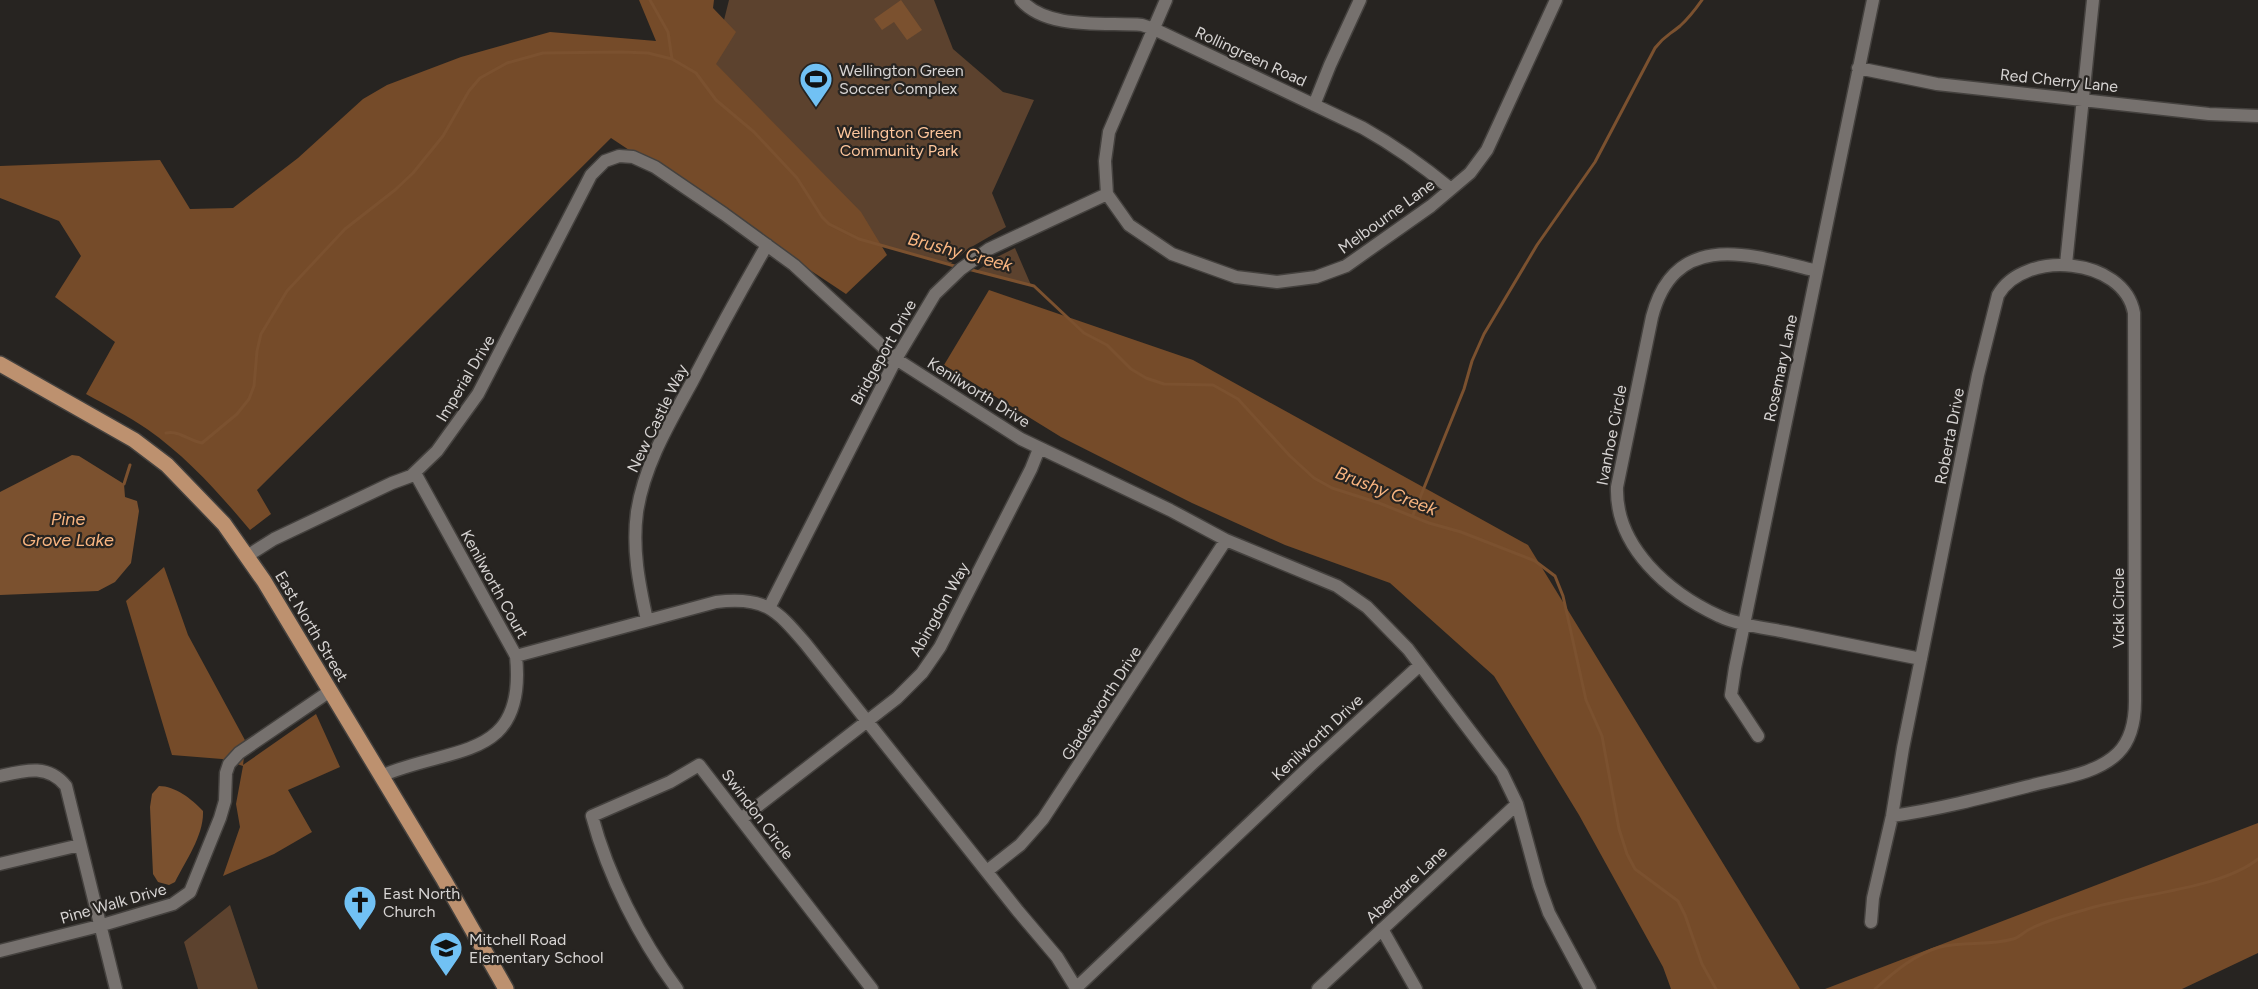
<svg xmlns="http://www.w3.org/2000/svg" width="2258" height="989" viewBox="0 0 2258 989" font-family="Figtree,sans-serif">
	<rect width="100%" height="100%" fill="#272421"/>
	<path fill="#5c422e" d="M729,0H934L953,49L1003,92L1034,100L992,193L1006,227L968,249L950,264L859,239L707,88Z
		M1015,248L1031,285L975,272L997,257Z
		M230,905L258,989H198L184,942Z"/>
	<path fill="#754b29" d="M639,0H714L713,8L736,32L716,64L861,212L887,255L846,294L611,138L257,490L271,514L250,530C219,493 187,457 147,429C128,416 106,405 86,394L115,342L55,297L81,256L59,221L0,198V166L160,160L190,209L233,208L298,158L363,99L387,85L461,57L550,32L656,41Z
		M989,290L1193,360L1528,545L1800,989H1671L1663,967L1579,815L1494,676L1390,583L1285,545L1192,503L1061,437L944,365Z
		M164,567L188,635L246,742L243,765L316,714L340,767L288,790L312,832L274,854L223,876L240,827L236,804L243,766L222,759L172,755L126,601Z
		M2258,823V953L2182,989H1825Z"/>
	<path fill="#7b512f" d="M901,0L922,30L907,40L894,22L882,30L874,19Z
		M72,455L79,456L124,484L125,497L137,501L139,511L131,563L115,582L98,591L0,595V492Z
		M159,786C175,786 192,799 203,811C204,835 186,860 175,882L169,885L158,882L153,874L150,807L152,794Z"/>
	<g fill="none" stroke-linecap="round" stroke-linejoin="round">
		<path stroke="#7b512f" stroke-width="3" d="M650,0L668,32L672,59
			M968,269L1034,286L1084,333L1107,345L1131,369L1146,378L1164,384L1213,385L1238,399L1290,456L1314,478L1332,488L1379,503L1429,523L1461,532L1535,561L1555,576L1563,596L1586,700L1602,736L1619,829L1627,854L1635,869L1678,901L1685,915L1702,964L1716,989
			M166,433C179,430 189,441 202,443L237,414L249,399L254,386L257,351L261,334L287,291L345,229L395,190L413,173L443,136L469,91L480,78L507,63L543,53L621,52L648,53L672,59L696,73L716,100L754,132L797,178L822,217L829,224L859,239L958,267
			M124,484L130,465
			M1413,515L1464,389L1472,361L1484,334L1537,245L1595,162L1655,48C1665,35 1668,36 1680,26C1689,18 1695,10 1702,0
			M1875,989C1894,972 1915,954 1940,947C1963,941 1989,946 2013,939C2018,938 2023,933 2028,930C2045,921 2066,915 2084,910C2133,894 2219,890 2258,859"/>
		<defs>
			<path id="minor" d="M1021,0C1047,30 1105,22 1142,25L1154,29L1363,128C1395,146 1423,166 1451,189
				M1166,0L1109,132L1105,161L1107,194L1129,225L1172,254L1236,277L1277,282L1316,277L1346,266L1431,206L1470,173L1487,150L1556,0
				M1858,68L1937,84L2209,114L2258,116
				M1314,105L1330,65L1360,0
				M2066,264L2093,0
				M1817,271C1752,255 1675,228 1652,317L1617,487C1615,547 1669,593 1719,616C1737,625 1766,628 1786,632C1831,641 1876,650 1921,659
				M247,556L274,539L392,483L411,476L437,451L478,394L591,175L605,161L619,156L633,157L655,167L724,214L794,265L896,359L1021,439L1170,510L1226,540L1337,586L1367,607L1408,649L1502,773L1517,804L1539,885L1549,913L1590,989
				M770,606L896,359L935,294L961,269L989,249L1107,194
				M647,620C639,584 632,549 637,512C644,465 670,422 692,382C716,336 741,290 767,245
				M516,656L716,602C764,596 776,609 805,643L1018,911L1057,957L1076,988L1313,763L1420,665
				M1758,736L1731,695L1735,668L1873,0
				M0,776C26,770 48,764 66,786L116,989
				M381,776C452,745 527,762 516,656L415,473
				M741,819L897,698L922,673L940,647L1031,469L1039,449
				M0,864L80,845
				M987,871L1020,845L1043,819L1226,540
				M1871,922L1873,898L1892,816L1903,748L1978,375L1998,295C2024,249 2124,257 2134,313L2135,701C2135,720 2132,739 2118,753C2097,774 2060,778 2033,785C1986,797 1940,809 1892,816
				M1382,929L1416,989
				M0,951L99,926L173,904L190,892L220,818L225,801L226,773L229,764L239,753L330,691
				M677,989C640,939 608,876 592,816L670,782L699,765L872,989
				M1318,989L1517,804"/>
			<path id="major" d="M0,364L134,440L167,465L224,524L264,581L444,880L506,989"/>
		</defs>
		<use href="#minor" stroke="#44413e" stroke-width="15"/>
		<use href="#major" stroke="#44413e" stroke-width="18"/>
		<use href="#minor" stroke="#76716e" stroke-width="12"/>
		<use href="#major" stroke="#bd916f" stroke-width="15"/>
	</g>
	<defs>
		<symbol id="stadium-pin" viewBox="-11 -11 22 30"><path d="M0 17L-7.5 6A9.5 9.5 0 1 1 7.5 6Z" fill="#71c1f4" stroke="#272421"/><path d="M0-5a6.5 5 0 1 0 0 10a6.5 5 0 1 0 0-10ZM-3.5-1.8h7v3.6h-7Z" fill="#111"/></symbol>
		<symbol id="church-pin" viewBox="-11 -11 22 30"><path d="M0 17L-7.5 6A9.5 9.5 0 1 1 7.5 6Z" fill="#71c1f4" stroke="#272421"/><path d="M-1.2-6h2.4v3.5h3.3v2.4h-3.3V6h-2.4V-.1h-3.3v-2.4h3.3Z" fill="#111"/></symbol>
		<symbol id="school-pin" viewBox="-11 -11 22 30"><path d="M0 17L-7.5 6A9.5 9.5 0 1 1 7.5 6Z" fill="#71c1f4" stroke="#272421"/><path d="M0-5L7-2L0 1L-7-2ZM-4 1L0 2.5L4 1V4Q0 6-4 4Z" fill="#111"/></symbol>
	</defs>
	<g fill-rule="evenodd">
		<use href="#stadium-pin" x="797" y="60" width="38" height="52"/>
		<use href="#church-pin" x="341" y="883" width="38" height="52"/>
		<use href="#school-pin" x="427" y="929" width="38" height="52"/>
	</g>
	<g text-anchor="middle" stroke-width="4.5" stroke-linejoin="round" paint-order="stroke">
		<g font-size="16" fill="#d7d4d3" stroke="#272421">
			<text transform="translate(1251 56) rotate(25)" y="6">Rollingreen Road</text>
			<text transform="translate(2059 80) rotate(6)" y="6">Red Cherry Lane</text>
			<text transform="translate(1386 216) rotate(-36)" y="6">Melbourne Lane</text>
			<text transform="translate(883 352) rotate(-61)" y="6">Bridgeport Drive</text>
			<text transform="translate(1780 368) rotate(-78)" y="6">Rosemary Lane</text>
			<text transform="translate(465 378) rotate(-59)" y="6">Imperial Drive</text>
			<text transform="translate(979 392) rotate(32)" y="6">Kenilworth Drive</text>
			<text transform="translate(657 418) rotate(-64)" y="6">New Castle Way</text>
			<text transform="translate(1611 435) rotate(-79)" y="6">Ivanhoe Circle</text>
			<text transform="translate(1949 436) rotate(-79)" y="6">Roberta Drive</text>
			<text transform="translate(495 584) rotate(61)" y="6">Kenilworth Court</text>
			<text transform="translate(2118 608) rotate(-90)" y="6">Vicki Circle</text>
			<text transform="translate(939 609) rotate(-61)" y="6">Abingdon Way</text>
			<text transform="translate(312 626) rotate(59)" y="6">East North Street</text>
			<text transform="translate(1101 703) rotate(-57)" y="6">Gladesworth Drive</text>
			<text transform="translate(1317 737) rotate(-43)" y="6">Kenilworth Drive</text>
			<text transform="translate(758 814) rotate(53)" y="6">Swindon Circle</text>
			<text transform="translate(1406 884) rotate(-43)" y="6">Aberdare Lane</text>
			<text transform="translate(113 903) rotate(-16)" y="6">Pine Walk Drive</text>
		</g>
		<g font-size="16" fill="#d7d4d3" stroke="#272421" text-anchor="start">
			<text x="839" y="76">Wellington Green<tspan x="839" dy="18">Soccer Complex</tspan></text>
			<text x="383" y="899">East North<tspan x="383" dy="18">Church</tspan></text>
			<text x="469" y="945">Mitchell Road<tspan x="469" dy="18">Elementary School</tspan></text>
		</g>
		<g font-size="16" fill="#fec69c" stroke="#272421">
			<text x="899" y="138">Wellington Green<tspan x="899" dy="18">Community Park</tspan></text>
		</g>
		<g font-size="18" font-style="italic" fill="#f9b580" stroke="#272421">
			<text transform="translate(960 252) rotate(15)" y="6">Brushy Creek</text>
			<text transform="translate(1386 491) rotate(21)" y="6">Brushy Creek</text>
			<text x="68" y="525">Pine<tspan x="68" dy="21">Grove Lake</tspan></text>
		</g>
	</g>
</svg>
